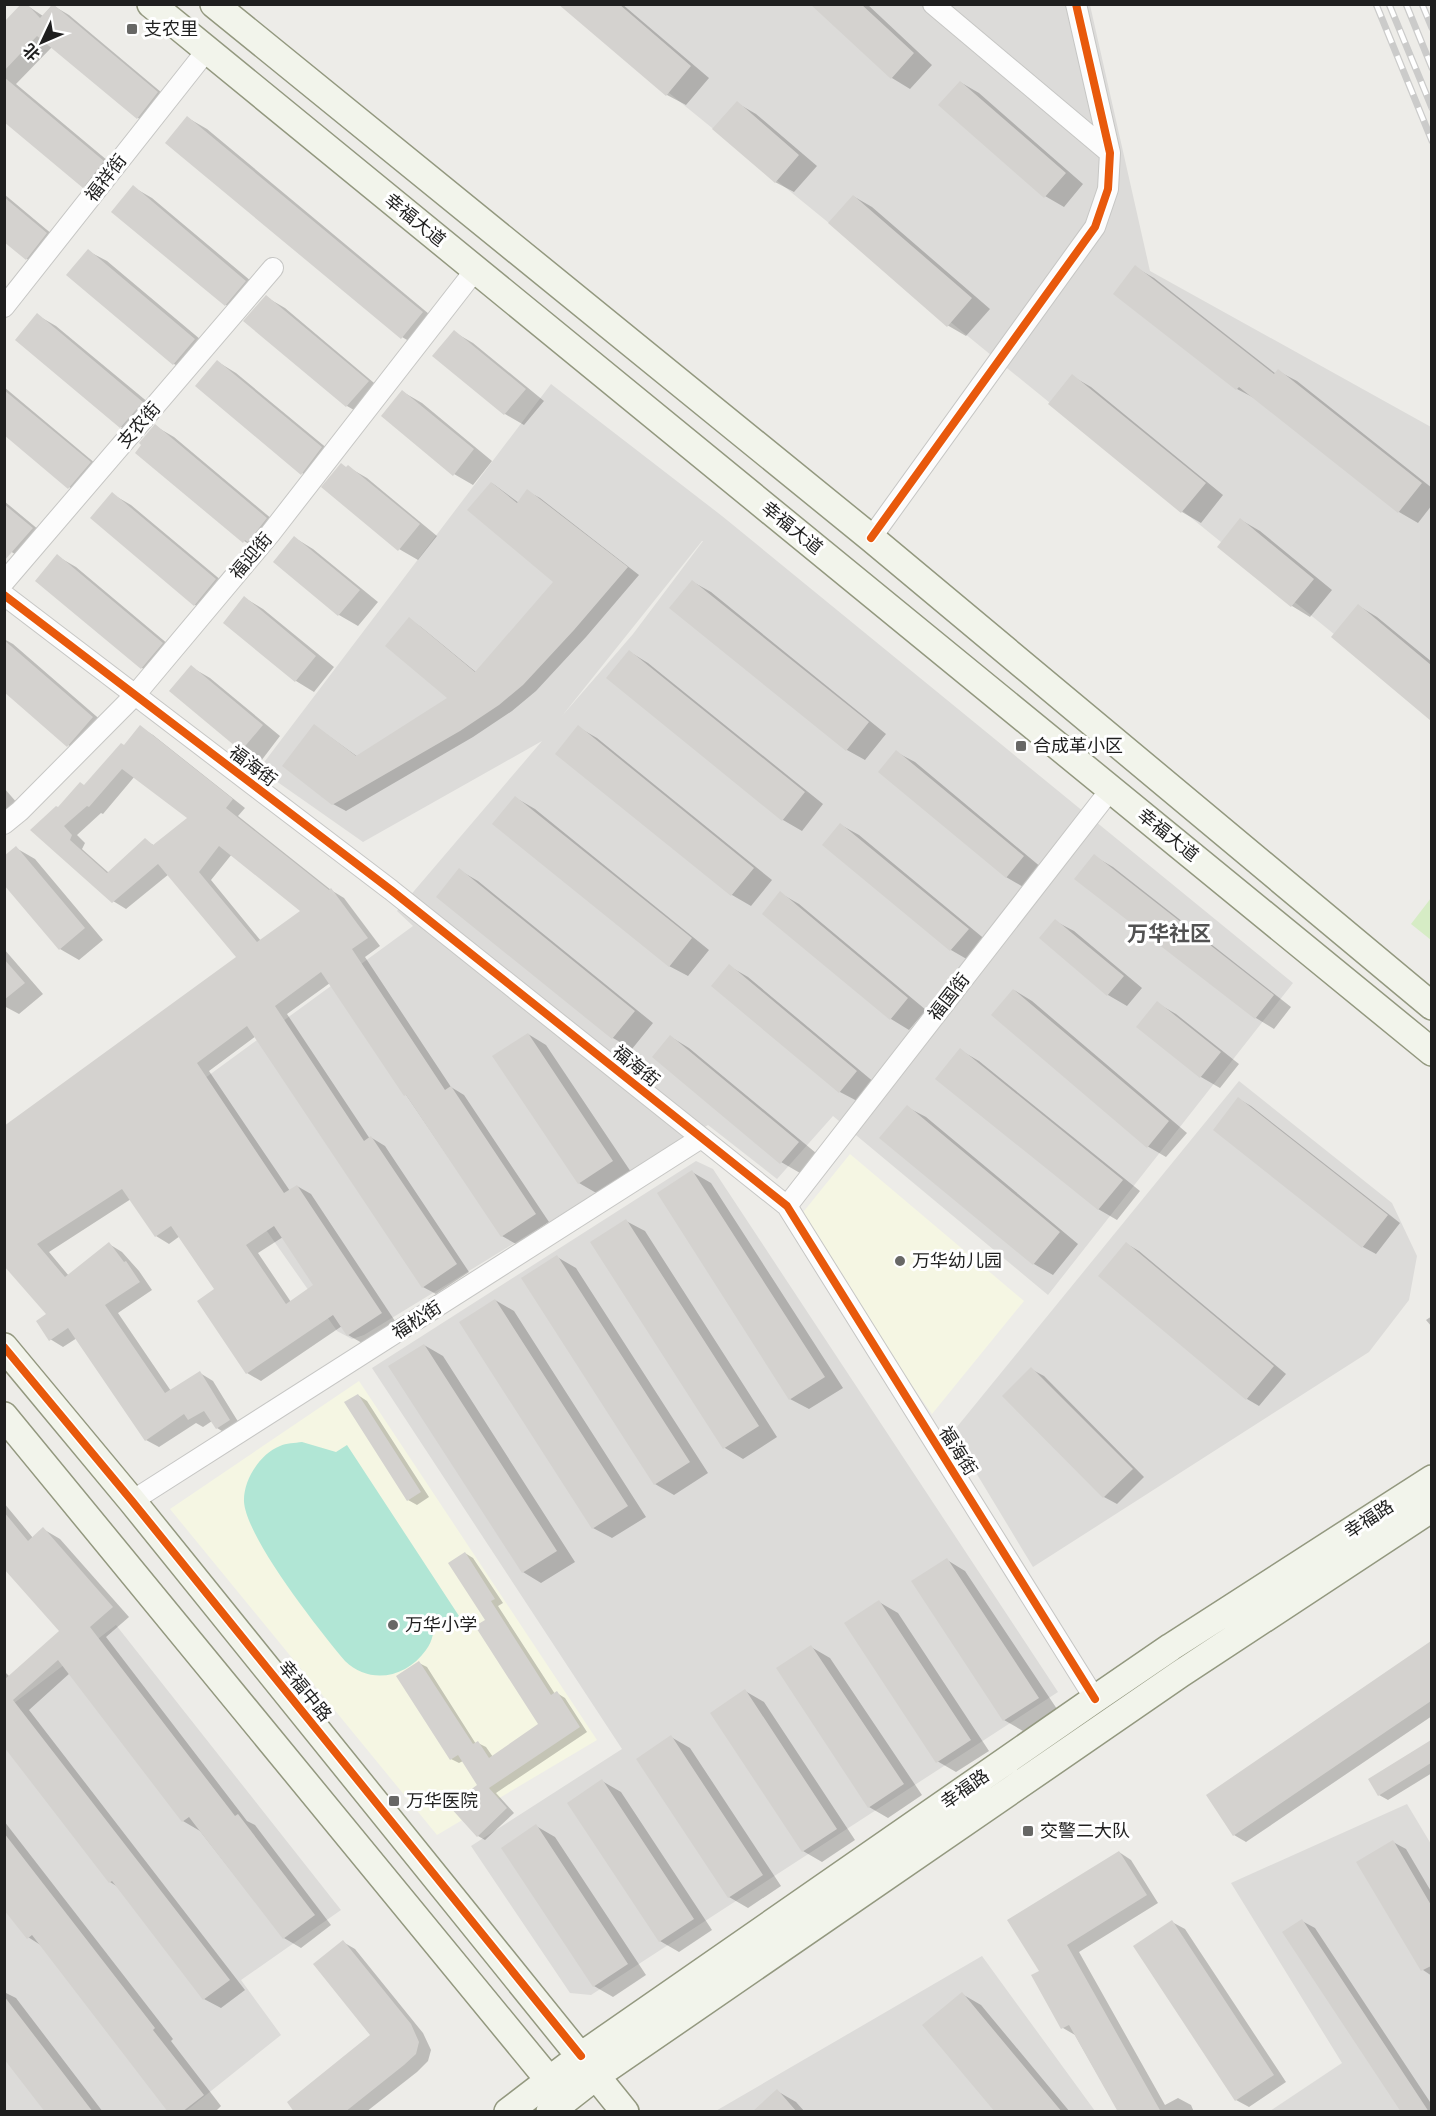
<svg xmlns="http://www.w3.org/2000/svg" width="1436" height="2116" viewBox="0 0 1436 2116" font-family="Lato,'Noto Sans SC',sans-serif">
	<rect width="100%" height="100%" fill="#edece8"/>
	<path fill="#dcdbd9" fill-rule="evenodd" d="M561,5H1090L1150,271L1431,427V713Z
		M551,384L722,516L1293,983L1048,1295L833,1116L777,1179L708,1125L364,1335L352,1339L337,1331L175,1100L413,926L397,911L542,741L363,842L259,769ZM703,541L633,634L562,716L702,541Z
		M1239,1081L1392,1203L1417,1256L1409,1300L1369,1352L1033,1567L952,1433Z
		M696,1161L713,1169L1058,1692L591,1995L570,1993L471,1846L622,1749L372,1368Z
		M116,1625L341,1910L241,1980L281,2035L186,2111L5,2112V1710Z
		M1407,1804L1431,1844V2111H1270L1342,2063L1231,1883Z
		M982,1956L1095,2111L714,2112Z"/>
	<path fill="#f5f6e3" d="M850,1154L1024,1301L932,1414L796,1221Z
		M359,1381L597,1740L437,1835L170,1509Z"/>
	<path fill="#d6ecc5" d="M1431,898V940L1411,924Z"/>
	<path fill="#b1e6d5" d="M302,1442L336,1452L347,1445L459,1616L442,1628L435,1619C434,1630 433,1641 426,1650C406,1678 370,1685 345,1661C319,1630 247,1539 244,1502C243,1480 260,1454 280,1446C286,1443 295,1443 302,1442Z"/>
	<path fill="#0003" fill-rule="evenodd" d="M25,4L43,16L52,5L69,15L174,103L154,128L138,118L52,47L16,84L120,171L100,196L84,186L4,120V24Z
		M560,4H622L709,78L686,105L667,95Z
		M812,4H867L932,65L910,89L892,78Z
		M960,82L979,93L1083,184L1064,207L1045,196Z
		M737,103L756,114L817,166L794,192L775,182Z
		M188,118L207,129L441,324L421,348L402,337Z
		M133,187L152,198L264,292L244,315L226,305Z
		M4,194L65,245L45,270L27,259L4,240Z
		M853,196L872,207L990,309L966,336L947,325Z
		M88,251L107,261L213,350L193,375L174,364L68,275Z
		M1135,267L1154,278L1276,374L1278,371L1297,381L1432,488V505L1418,523L1399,512L1256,399L1237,389Z
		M266,297L285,308L386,393L366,417L347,406L245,321Z
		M37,315L56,326L161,413L140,437L121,427Z
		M454,332L473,343L544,401L524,425L505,414L434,356Z
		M218,362L236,373L340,459L320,484L302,473Z
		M1072,376L1091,387L1223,495L1201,523L1182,512L1050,404Z
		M4,387L108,474L88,498L69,487L4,433Z
		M403,392L422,403L492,461L473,485L454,474Z
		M155,426L174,437L285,530L262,552L244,541L143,445Z
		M348,467L367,478L437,536L418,560L399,549L347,468Z
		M492,483L519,503L527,491L540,498L639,575L586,637L536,691L512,711L473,737L346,811L333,804L315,726L358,757L450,698L409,619L421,627L477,673L555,582Z
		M112,494L131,505L234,591L214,615L195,605Z
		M4,501L51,540L30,564L4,547Z
		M1241,520L1260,531L1332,590L1310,617L1292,606Z
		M295,538L313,549L378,602L358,626L339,615L275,562Z
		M57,556L76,567L181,655L160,679L142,668Z
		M693,582L711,592L886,734L865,760L847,750Z
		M245,598L263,609L334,667L314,692L296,681Z
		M1359,606L1377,617L1432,662V719L1333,637Z
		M4,639L13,644L111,729L87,756L68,745L4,690Z
		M630,652L648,663L823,804L802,831L783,820L608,678Z
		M191,667L210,678L280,736L261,761L242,750Z
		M140,727L153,735L245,808L238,816L331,890L344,898L380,946L365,957L451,1087L464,1095L549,1222L516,1244L502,1236L330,983L287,1014L370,1139L372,1138L385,1146L469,1272L436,1294L423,1287L256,1036L209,1071L290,1191L297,1186L311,1194L395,1321L362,1343L348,1335L342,1326L261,1381L247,1373L217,1290L180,1236L169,1244L156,1236L131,1199L49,1252L69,1276L109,1244L122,1252L139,1271L152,1290L118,1313L171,1391L200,1373L213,1381L242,1428L230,1436L217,1428L212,1421L203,1427L196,1423L159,1447L146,1440L77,1338L63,1347L50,1339L49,1315L4,1264L238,958L169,874L126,909L113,901L32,830L85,786L125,747ZM135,776L189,818L155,846L145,840L109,873L82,849L85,843L77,835L101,813L103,814ZM232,854L303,911L261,941L211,880ZM283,1237L315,1285L291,1302L258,1253Z
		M578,727L597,738L772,880L751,906L732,895L557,754Z
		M896,752L915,762L1042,868L1025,888L1006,877Z
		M4,788L18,804L4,817Z
		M516,798L535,809L709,950L688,976L669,966Z
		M841,825L859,835L987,941L970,961L951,950L824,844Z
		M16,848L35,859L103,940L79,960L60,949Z
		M1094,856L1113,867L1291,1007L1274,1029L1256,1018Z
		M459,870L478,881L653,1023L632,1049L613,1038L438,897Z
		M780,893L799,904L926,1010L909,1030L891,1019Z
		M1055,921L1074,931L1142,988L1127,1006L1108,995L1041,938Z
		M4,949L43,994L19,1014L4,1006Z
		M729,966L748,977L875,1083L859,1102L840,1092Z
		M1014,990L1032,1001L1187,1133L1166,1157L1147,1146Z
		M1157,1003L1176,1014L1239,1064L1220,1088L1201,1077L1138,1027Z
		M528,1034L546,1045L631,1172L598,1194L579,1183Z
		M671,1037L689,1048L816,1153L800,1173L781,1162Z
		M960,1050L979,1061L1140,1191L1117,1220L1098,1209Z
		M1239,1099L1251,1106L1400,1223L1376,1254L1363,1247L1215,1130Z
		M907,1107L926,1117L1078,1244L1053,1275L1034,1264L881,1138Z
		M692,1172L711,1183L843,1388L809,1409L790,1399Z
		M626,1221L645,1231L777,1437L743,1459L725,1448Z
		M1127,1244L1139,1251L1286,1374L1259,1406L1247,1399Z
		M557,1257L576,1268L708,1473L674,1495L655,1484Z
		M495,1300L514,1311L646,1517L612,1538L593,1528Z
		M1432,1316V1327L1426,1320Z
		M424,1345L443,1356L575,1562L541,1583L523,1572Z
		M1031,1369L1044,1376L1144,1477L1117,1504L1104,1497L1004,1396Z
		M358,1395L367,1401L429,1497L417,1505L408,1500Z
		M4,1503L33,1538L43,1529L60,1539L129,1617L106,1637L247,1821L255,1825L331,1925L301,1948L284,1938L200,1831L183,1821L70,1673L29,1710L245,1990L221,2008L204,1999L118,1887L110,1882L4,1728V1671L10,1677L61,1631L4,1567Z
		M465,1553L473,1558L503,1603L498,1606L555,1694L557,1693L565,1698L587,1732L496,1793L514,1813L485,1840L478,1836L479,1786L463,1761L459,1763L451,1759L419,1663L427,1667L476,1744L478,1743L486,1747L493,1757L540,1725L487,1620Z
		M947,1560L965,1571L1057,1709L1023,1731L1004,1720Z
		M879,1602L898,1613L989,1751L956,1772L937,1761Z
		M1432,1643V1716L1246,1842L1234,1835L1208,1795Z
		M811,1647L830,1658L922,1795L888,1818L869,1807Z
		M745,1691L764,1702L855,1840L822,1862L803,1851Z
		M671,1737L690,1748L781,1886L748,1908L729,1897Z
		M1432,1739V1773L1388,1800L1379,1795Z
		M602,1781L621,1792L712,1930L679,1952L660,1941Z
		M4,1821L173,2039L171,2041L221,2106L215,2112H170L42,1946L28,1937L4,1907Z
		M536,1826L555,1837L646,1975L613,1997L594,1986Z
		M1393,1842L1406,1849L1432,1893V1976L1423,1970L1358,1863Z
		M1119,1852L1131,1860L1158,1903L1079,1952L1165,2105L1178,2098L1191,2105L1194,2112H1119L1075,2035L1063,2028L1033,1975L1041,1971Z
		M1302,1921L1315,1928L1432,2105V2112H1402Z
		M1172,1922L1185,1929L1286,2082L1249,2107L1236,2100Z
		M343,1942L355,1949L423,2033L431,2050L428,2061L417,2072L366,2112H296L372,2035Z
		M4,1992L16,1998L103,2112H48L4,2056Z
		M962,1994L981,2005L1070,2112H997Z
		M777,2091L796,2102L805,2112H754Z"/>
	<path fill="#d4d2cf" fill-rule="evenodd" d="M21,4H27L40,18L53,4L158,92L137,119L37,36L4,71V22Z
		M558,4H619L691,66L666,96Z
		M810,4H861L914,53L891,79Z
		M4,77L104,161L83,188L4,122Z
		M960,81L1066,173L1044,198L938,105Z
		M737,101L799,155L775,183L712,129Z
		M187,116L423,312L401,339L165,143Z
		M133,185L246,281L225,306L111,212Z
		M853,195L972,298L947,327L828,223Z
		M4,197L47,233L26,260L4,242Z
		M88,249L195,339L173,365L66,275Z
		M1135,265L1274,374L1278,369L1422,483L1398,513L1239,387L1236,390L1113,294Z
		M266,295L369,381L346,407L243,321Z
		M37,313L143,402L120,428L15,340Z
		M454,330L526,389L504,415L432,356Z
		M217,360L322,447L301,475L195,386Z
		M1072,374L1206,483L1181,513L1048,404Z
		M4,390L91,462L68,489L4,435Z
		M402,390L474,449L453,476L381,416Z
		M155,424L267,518L248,542L245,540L243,543L135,453L141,445L139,443Z
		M341,463L346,467L348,465L420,524L398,551L321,487Z
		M491,482L517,503L527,489L628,567L574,630L523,685L499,705L460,731L332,805L282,766L314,724L356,756L447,698L385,646L409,617L475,672L553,582L467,510Z
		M112,492L216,579L194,606L90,518Z
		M4,504L33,528L4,561Z
		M1240,518L1314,579L1291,607L1217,547Z
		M294,536L360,590L338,616L273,562Z
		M57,554L163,643L141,669L35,581Z
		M692,580L869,722L846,751L669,608Z
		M244,596L316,656L295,682L223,623Z
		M1358,604L1431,665V721L1331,637Z
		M4,640L93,717L67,747L4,692Z
		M629,650L805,792L782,821L606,678Z
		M191,665L263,725L241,751L169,691Z
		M140,725L233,799L226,808L329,890L331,888L368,938L352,949L445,1090L451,1086L536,1214L501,1237L406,1095L404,1096L321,972L275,1006L364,1141L371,1136L457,1264L422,1288L247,1026L197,1063L284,1193L297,1185L382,1313L347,1336L333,1315L246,1374L197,1301L214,1289L171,1226L155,1237L122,1189L37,1244L65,1277L109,1242L124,1262L126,1261L140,1282L105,1305L165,1393L200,1371L230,1420L216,1429L204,1411L188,1420L184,1414L145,1441L68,1328L49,1341L36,1321L46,1314L4,1266V1126L236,957L158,864L112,903L30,830L56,806L58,807L80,782L84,785L121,743L124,745ZM122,769L187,818L153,845L145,838L107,873L70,840L72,835L64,826L87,806L89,807ZM219,846L300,911L257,942L199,872ZM274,1226L313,1285L286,1304L246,1245Z
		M578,725L754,868L731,896L555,754Z
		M896,750L1024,856L1006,878L878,772Z
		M515,796L692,938L669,967L492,824Z
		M840,823L969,929L950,951L822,845Z
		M16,846L85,928L59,950L4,885V856Z
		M1094,854L1274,995L1255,1019L1074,879Z
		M459,868L635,1011L612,1039L436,897Z
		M780,891L908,998L890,1020L762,914Z
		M1055,919L1124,976L1107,996L1039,938Z
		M4,959L25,983L4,1000Z
		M729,964L857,1071L839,1093L711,986Z
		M1013,989L1169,1121L1147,1148L991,1015Z
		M1157,1001L1221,1052L1200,1078L1136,1027Z
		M528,1033L613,1161L578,1184L492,1056Z
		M670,1035L799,1142L780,1164L652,1057Z
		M960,1048L1123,1180L1098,1210L935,1079Z
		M1238,1097L1388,1215L1362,1248L1213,1130Z
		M907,1105L1060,1232L1033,1265L879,1138Z
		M692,1170L825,1377L789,1400L657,1193Z
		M626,1219L759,1426L723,1449L590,1242Z
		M1126,1242L1274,1366L1246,1400L1098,1276Z
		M557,1255L690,1462L654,1485L521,1278Z
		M495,1299L628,1506L592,1529L459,1322Z
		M424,1344L557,1551L522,1573L388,1366Z
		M1031,1367L1133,1469L1103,1498L1002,1396Z
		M358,1394L421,1492L407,1501L344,1402Z
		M4,1512L28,1541L43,1527L113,1607L90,1627L235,1816L238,1814L315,1915L283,1939L189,1817L182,1822L58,1660L13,1700L230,1980L203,2000L112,1881L109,1883L4,1747V1680L59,1631L4,1569Z
		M465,1552L495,1599L491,1601L551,1695L557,1691L580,1727L489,1788L507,1808L477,1837L449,1806L477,1785L458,1755L450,1760L396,1676L419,1661L473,1744L478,1741L489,1758L538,1724L475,1626L485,1620L448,1563Z
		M947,1558L1039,1698L1003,1721L911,1581Z
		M879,1600L971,1740L936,1763L844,1623Z
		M1431,1641V1701L1233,1836L1206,1795Z
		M811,1645L904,1784L868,1808L776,1668Z
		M745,1689L837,1829L802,1852L710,1713Z
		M671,1735L763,1875L728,1898L636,1759Z
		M1431,1740V1763L1378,1796L1368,1779Z
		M602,1779L694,1919L659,1942L567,1803Z
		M536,1824L628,1964L593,1987L501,1848Z
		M4,1833L155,2028L153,2030L204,2095L182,2112H168L32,1935L27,1939L4,1910Z
		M1393,1840L1431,1905V1966L1421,1971L1356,1862Z
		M1119,1851L1147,1895L1067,1945L1161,2112H1118L1069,2025L1061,2029L1031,1975L1039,1971L1007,1920Z
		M1302,1919L1429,2112H1401L1282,1932Z
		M1172,1920L1274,2075L1235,2101L1133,1946Z
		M343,1940L411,2024L419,2042L416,2054L404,2065L345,2112H294L287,2102L370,2035L313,1964Z
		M962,1992L1062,2112H995L922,2025Z
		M4,1996L93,2112H45L4,2059Z
		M777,2089L797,2112H752Z"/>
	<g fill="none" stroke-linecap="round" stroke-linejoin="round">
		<defs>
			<path id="street" d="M933,4L1110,153
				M4,307L207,50
				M871,538L1095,227L1108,189L1110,153L1076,4
				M4,582L273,268
				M4,595L391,890L787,1206L1095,1699
				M4,824L20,811L135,695L270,534L476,269
				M787,1206L1111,789
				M132,1501L701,1138"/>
			<path id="secondary" d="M151,4L1432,1052
				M214,4L871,538L1432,1006
				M4,1347L132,1501L625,2112
				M4,1416L559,2092
				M508,2112L581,2056L1095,1699L1171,1647L1432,1479
				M550,2112L596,2076L1180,1674L1432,1508"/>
		</defs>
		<use href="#street" stroke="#c6c6c4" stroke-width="22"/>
		<use href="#secondary" stroke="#93987f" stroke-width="30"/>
		<use href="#street" stroke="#fcfcfc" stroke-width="20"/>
		<use href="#secondary" stroke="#f2f4eb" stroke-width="27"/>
		<defs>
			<path id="rail" d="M1376,4L1432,141
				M1389,4L1432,108
				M1406,4L1432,68
				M1422,4L1432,28"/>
		</defs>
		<use href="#rail" stroke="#cbcbca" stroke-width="7"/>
		<use href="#rail" stroke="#fff" stroke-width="4.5" stroke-dasharray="14" stroke-linecap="butt"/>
		<defs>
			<path id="cycleway" d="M871,538L1095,227L1108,189L1110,153L1076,4
				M4,595L391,890L787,1206L1095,1699
				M4,1347L132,1501L581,2056"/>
		</defs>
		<use href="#cycleway" stroke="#fff" stroke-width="11"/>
		<use href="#cycleway" stroke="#e8590c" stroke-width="8"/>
	</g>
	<g fill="#676765" stroke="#fff" stroke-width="2">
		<rect x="126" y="23" width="12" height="12" rx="3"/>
		<rect x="1015" y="740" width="12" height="12" rx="3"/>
		<circle cx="900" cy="1261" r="6"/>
		<circle cx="393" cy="1625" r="6"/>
		<rect x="388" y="1795" width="12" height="12" rx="3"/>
		<rect x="1022" y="1825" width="12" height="12" rx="3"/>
	</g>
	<g text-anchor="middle" stroke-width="6" stroke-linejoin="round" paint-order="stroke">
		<g font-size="18" fill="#1f1f1f" stroke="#fff" text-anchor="start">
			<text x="144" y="35">支农里</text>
			<text x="1033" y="752">合成革小区</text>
			<text x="912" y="1267">万华幼儿园</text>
			<text x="405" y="1631">万华小学</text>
			<text x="406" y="1807">万华医院</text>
			<text x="1040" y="1837">交警二大队</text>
		</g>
		<g font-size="18" fill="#1f1f1f" stroke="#fff">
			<text transform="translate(106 178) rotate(-52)" y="6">福祥街</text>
			<text transform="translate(415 220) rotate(39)" y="6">幸福大道</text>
			<text transform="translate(139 425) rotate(-49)" y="6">支农街</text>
			<text transform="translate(792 528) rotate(39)" y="6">幸福大道</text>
			<text transform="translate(251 556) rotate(-50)" y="6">福迎街</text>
			<text transform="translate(253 766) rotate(37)" y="6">福海街</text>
			<text transform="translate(1168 835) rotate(39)" y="6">幸福大道</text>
			<text transform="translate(949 997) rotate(-52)" y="6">福国街</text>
			<text transform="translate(636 1066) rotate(39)" y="6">福海街</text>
			<text transform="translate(417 1320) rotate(-33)" y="6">福松街</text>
			<text transform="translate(958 1451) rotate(58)" y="6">福海街</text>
			<text transform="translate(1369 1519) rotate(-33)" y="6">幸福路</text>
			<text transform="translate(305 1691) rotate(51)" y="6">幸福中路</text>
			<text transform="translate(965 1789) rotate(-35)" y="6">幸福路</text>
		</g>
		<g font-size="21" font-weight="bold" fill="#525252" stroke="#fff">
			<text x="1169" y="941">万华社区</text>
		</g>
	</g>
	<rect width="1436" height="2116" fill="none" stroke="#1f1f1f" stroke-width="12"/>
	<g transform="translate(42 42) rotate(226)" stroke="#ffffff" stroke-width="4.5" paint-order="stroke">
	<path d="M0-4.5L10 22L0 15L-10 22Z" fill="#1f1f1f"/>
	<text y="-9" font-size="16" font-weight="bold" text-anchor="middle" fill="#1f1f1f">北</text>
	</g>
</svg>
